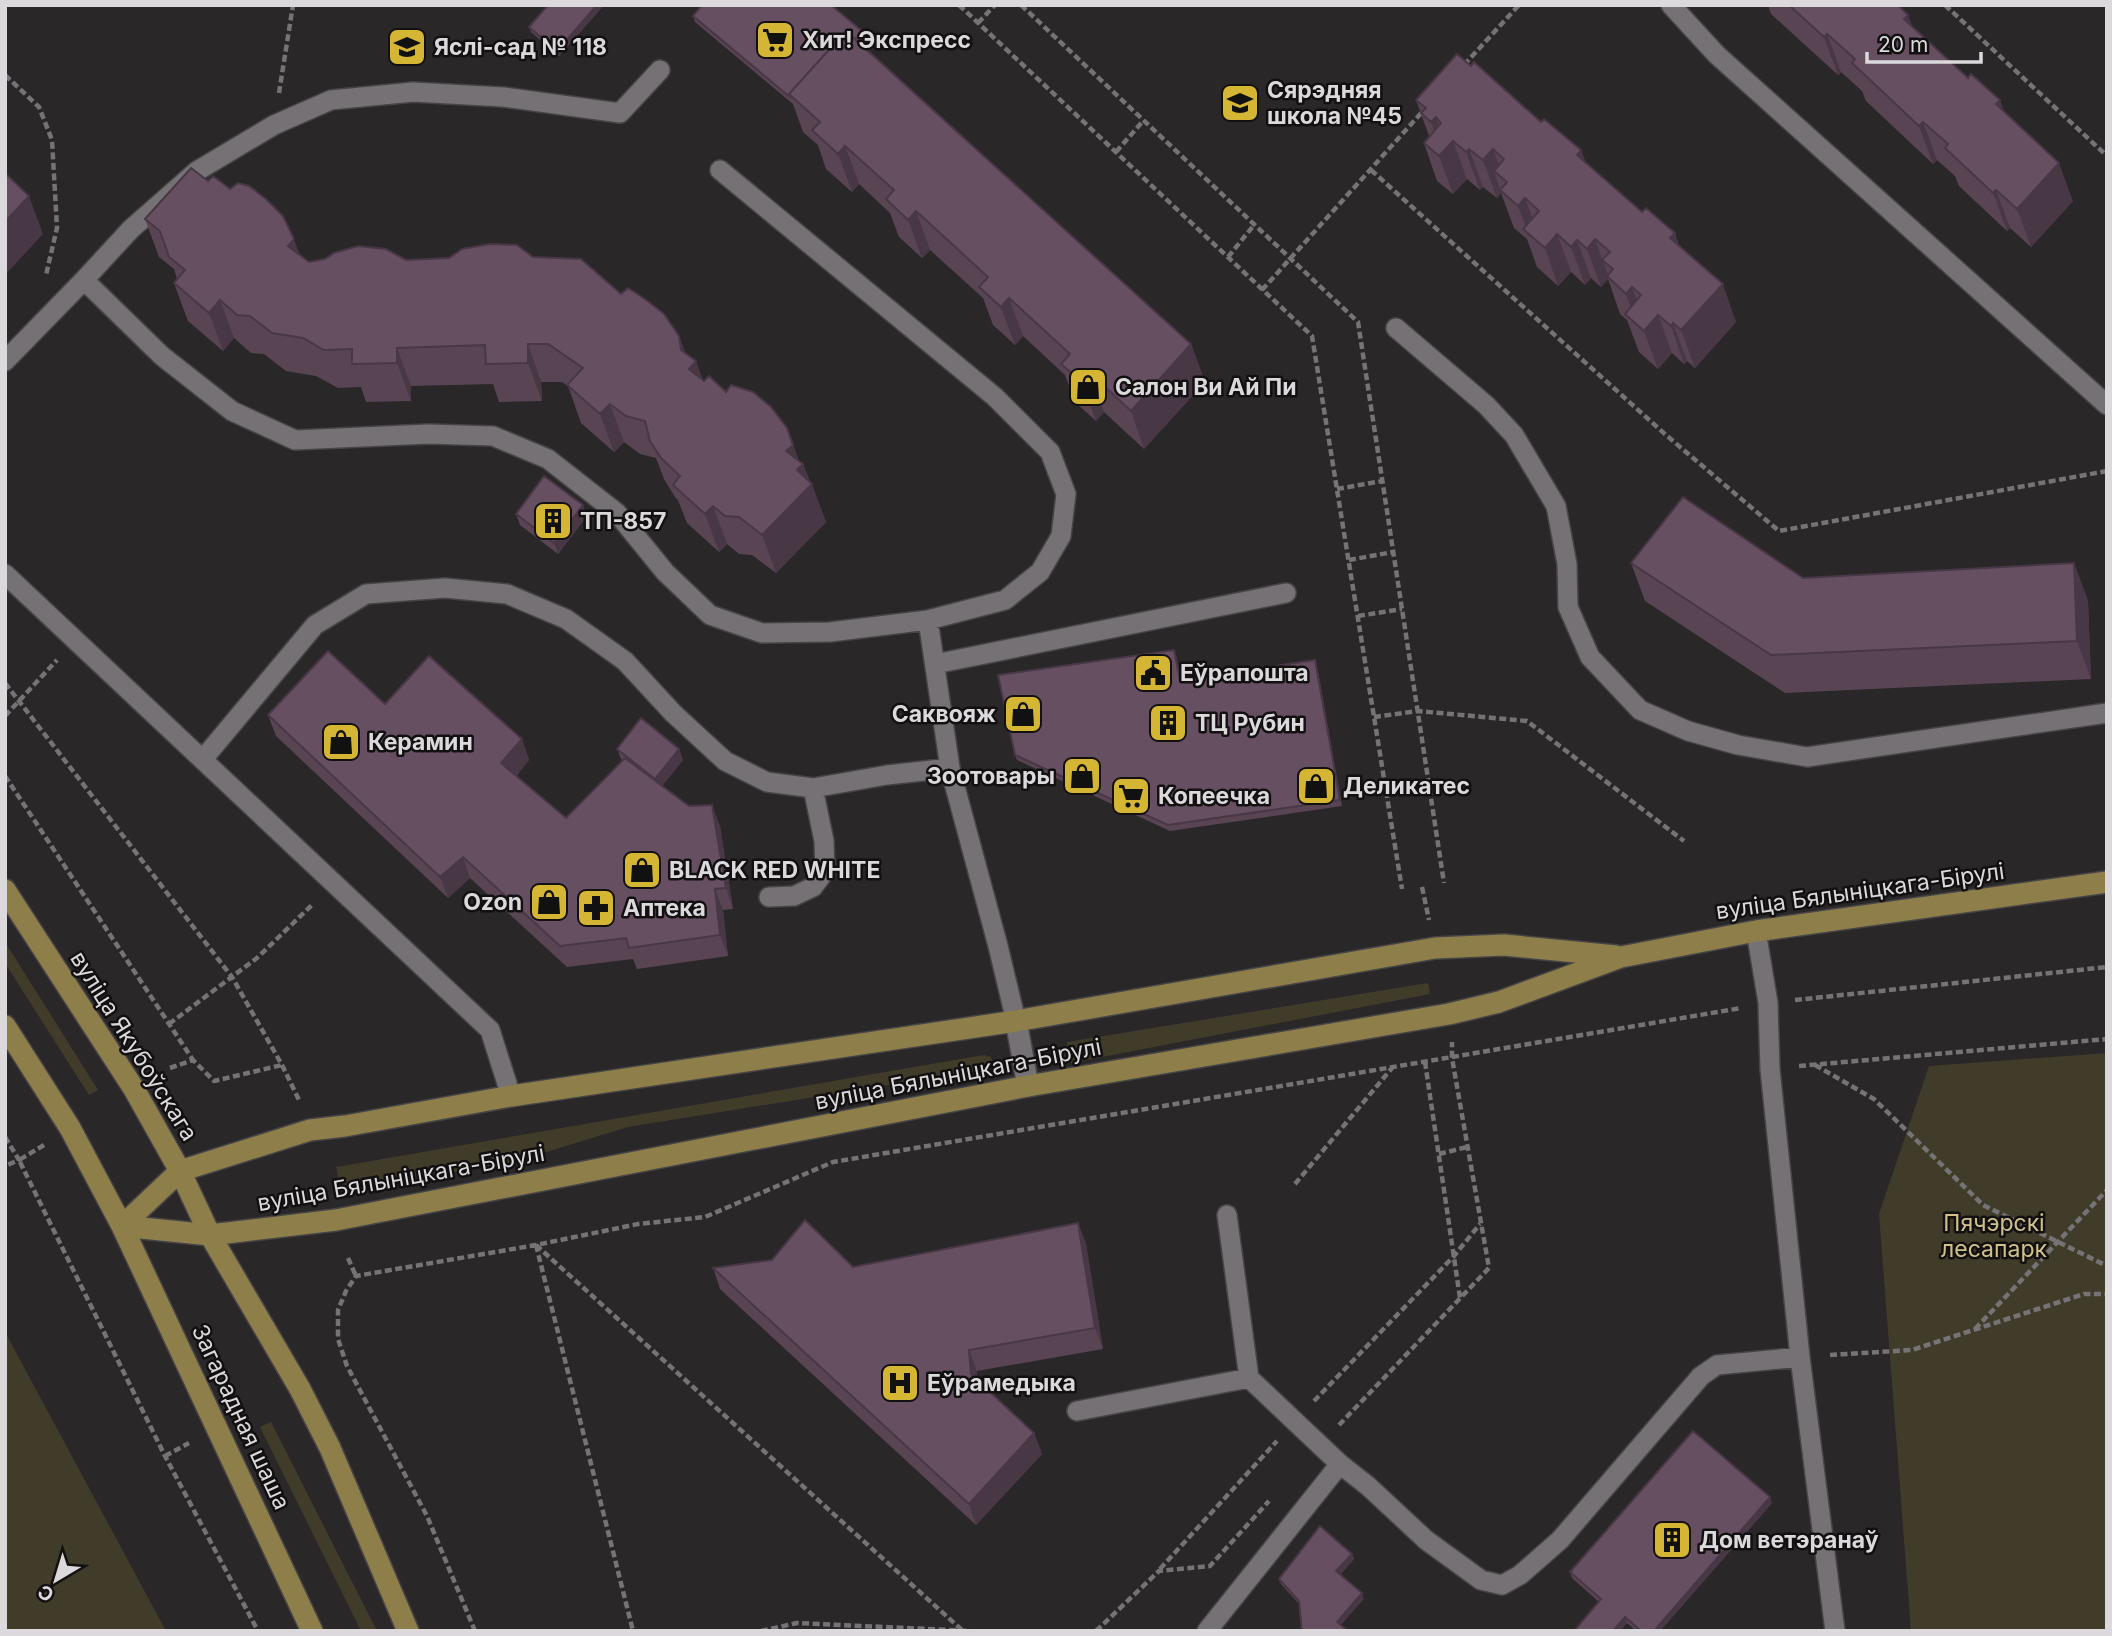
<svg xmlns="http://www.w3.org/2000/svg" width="2112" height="1636" viewBox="0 0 2112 1636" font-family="Inter,sans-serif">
	<rect width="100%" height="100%" fill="#2a2729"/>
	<path fill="#413c2a" d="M5,942L98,1090L89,1095L5,963Z
		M1428,983L1430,994L1071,1063L1067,1042Z
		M2107,1053V1631H1911L1879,1214L1929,1066Z
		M984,1055L991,1057L993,1063L988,1069L628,1127L514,1162L341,1191L336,1167Z
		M5,1332L166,1631H5Z
		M271,1422L377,1631H361L260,1427Z"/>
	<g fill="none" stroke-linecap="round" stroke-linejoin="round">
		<defs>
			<path id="service" d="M1671,5L1717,55L2107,405
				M84,280L162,356L232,411L295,440L428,434L493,436L548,459L617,513L665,572L710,615L762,633L830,632L928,620L1005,600L1040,572L1061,536L1066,494L1050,452L995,397L720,170
				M1396,328L1486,405L1514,435L1556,506L1567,564L1568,607L1590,657L1640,710L1688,731L1738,745L1807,757L2107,713
				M5,361L84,280L131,229L197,171L274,125L331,100L413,92L503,97L620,113L660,70
				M5,574L490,1030L511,1096
				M928,620L950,768L998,946L1016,1021
				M935,664L1286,593
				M203,759L315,625L366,594L445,588L507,594L566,619L625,661L673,713L725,761L767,782L813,788L887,775L950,768
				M769,897L794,896L813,887L825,871L824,841L813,788
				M1756,931L1768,1003L1770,1069L1800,1357L1835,1631
				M1227,1215L1249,1378
				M1077,1411L1249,1378L1340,1464
				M1207,1631L1340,1464L1368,1486L1426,1540L1481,1580L1502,1585L1520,1575L1560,1540L1701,1376L1717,1365L1800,1357"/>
			<path id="minor" d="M1016,1021L1028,1086"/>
			<path id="primary" d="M5,890L134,1089L180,1171L210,1235L300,1389L330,1448L408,1631
				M5,1026L70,1128L122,1226L312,1631
				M122,1226L210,1235L336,1220L1028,1086L1449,1014L1499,1002L1621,957L1756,931L2107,882
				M122,1226L180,1171L310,1130L345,1126L511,1096L1016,1021L1435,948L1504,945L1616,956"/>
		</defs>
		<use href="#service" stroke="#474446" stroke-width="22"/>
		<use href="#minor" stroke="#474446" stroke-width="24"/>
		<use href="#primary" stroke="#474446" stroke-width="24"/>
		<path stroke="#757375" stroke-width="4.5" stroke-dasharray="7 3.5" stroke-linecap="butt" d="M959,5L1312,336L1402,889
			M1021,5L1358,322L1444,883
			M1945,5L2107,156
			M978,23L995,5
			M1464,65L1519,5
			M5,75L39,107L52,140L57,228L46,275
			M279,93L293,5
			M1116,152L1143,121
			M1371,170L1666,435L1779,531L2107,471
			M1228,257L1254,225
			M1262,290L1423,111
			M1337,489L1382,481
			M1349,560L1393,552
			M1358,616L1402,609
			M5,683L232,977L282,1065L300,1102
			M5,716L57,660
			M1374,717L1418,711L1527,721L1684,841
			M5,776L193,1060
			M1422,887L1429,920
			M1795,1000L2107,967
			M169,1024L257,958L313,904
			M1425,1062L1460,1298
			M1815,1065L1874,1099L1983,1205L2107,1266
			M1799,1066L2107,1039
			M170,1068L193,1060L214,1081L282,1065
			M5,1137L19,1160L5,1166
			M44,1145L19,1160L165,1456L258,1631
			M1439,1154L1467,1147
			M1295,1184L1392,1068
			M536,1245L963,1631
			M536,1245L633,1631
			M348,1258L356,1276
			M1975,1329L2107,1190
			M1830,1355L1912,1350L2084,1294H2107
			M1314,1401L1454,1256L1480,1224
			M1339,1425L1489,1268L1452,1058V1042
			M165,1456L189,1443
			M1160,1569L1277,1441
			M475,1631L427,1516L347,1366L338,1339V1310L346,1291L356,1276L536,1245L638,1224L705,1217L833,1162L1741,1008
			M761,1631L797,1623L971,1631
			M1096,1631L1159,1571L1210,1566L1269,1501"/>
		<use href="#service" stroke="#757174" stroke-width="19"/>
		<use href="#minor" stroke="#757174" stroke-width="21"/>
		<use href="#primary" stroke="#8e7f4a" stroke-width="21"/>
	</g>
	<path fill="#594454" d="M548,5H604L559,56L531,32L529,27Z
		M1768,5H1898L1912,26L2004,112L2073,201L2031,247L2010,228L2007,231L1959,186L1955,176L1937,160L1933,164L1866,101L1862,91L1841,72L1838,75L1771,14Z
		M693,16L868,36L870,42L865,47L1191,344L1205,382L1144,449L1104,412L1096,421L1075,402L1065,375L1023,336L1015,345L993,325L983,298L930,250L922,258L899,237L890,213L859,184L852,192L826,169L818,145L803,132L793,104L695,22Z
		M1416,100L1541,122L1581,150L1585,161L1679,246L1736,322L1695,368L1687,361L1684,364L1672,353L1658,369L1639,352L1627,320L1620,314L1608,279L1601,287L1591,278L1585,285L1571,272L1558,286L1537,267L1527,239L1514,228L1501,193L1497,198L1483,187L1480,190L1467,179L1453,194L1437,181L1424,143L1429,136Z
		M145,219L300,255L309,262L533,257L686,354L703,380L803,464L826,522L776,573L752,555L739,554L727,544L719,552L687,523L678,500L675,497L664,479L656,458L640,454L624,442L614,452L581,423L568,386L562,382H541L542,401L499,402L493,384L411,386V401L366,402L361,387L338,388L316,376L286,371L264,354L251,353L234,338L223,351L188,321L174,283L177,279L174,269L159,257Z
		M516,514L587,516L558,554L520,525Z
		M1631,563L1803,578L2074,563L2088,601L2091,679L1785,693L1645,601Z
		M1176,655L1181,680L1317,666L1342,806L1170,831L1017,760L1015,755Z
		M385,704L522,739L529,760L516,776L566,818L623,761L621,759L617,749H679L683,760L662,786L689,806L720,826L733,909L723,910L728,956L637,969L633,959L567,967L470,878L448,898L276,736L268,715Z
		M1078,1223L1086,1244L1103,1349L977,1371V1380L1034,1433L1042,1454L976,1525L720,1289L713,1268L853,1267Z
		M1772,1503L1660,1631H1636L1627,1623L1620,1631H1574L1599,1602L1572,1578L1570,1572Z
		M1352,1554L1354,1559L1340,1575L1364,1599L1300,1605L1281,1584L1279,1579Z"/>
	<path fill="#483745" d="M597,5H604L559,56L557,51Z
		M1908,15L1922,53L1904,19Z
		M1827,34L1841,72L1838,75L1824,37Z
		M868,36L870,42L810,113L806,109Z
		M2000,100L2014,138L1996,104Z
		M1436,117L1447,148L1453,141L1467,179L1453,194L1439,156L1442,152L1431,122Z
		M1923,122L1937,160L1933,164L1919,126Z
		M845,146L859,184L852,192L838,154Z
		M1469,149L1483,187L1480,190L1466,152Z
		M1493,149L1505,181L1494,171L1501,193L1497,198L1483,160Z
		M1581,150L1595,188L1577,155Z
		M2059,163L2073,201L2031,247L2017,209Z
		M1996,190L2010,228L2007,231L1993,193Z
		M29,196L43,234L5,275V222Z
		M1525,198L1539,236L1528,233L1518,206Z
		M916,211L930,250L922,258L908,220Z
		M1675,233L1688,271L1670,238Z
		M1557,234L1571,272L1558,286L1545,248Z
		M294,239L308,277L288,246Z
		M1595,239L1609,278L1607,276L1608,279L1601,287L1587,249Z
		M1577,240L1591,278L1585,285L1571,247Z
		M1723,284L1736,322L1695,368L1681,330Z
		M1632,287L1646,325H1637L1626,294Z
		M1009,298L1023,336L1015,345L1001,307Z
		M220,300L234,338L223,351L209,313Z
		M1658,315L1672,353L1658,369L1644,331Z
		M1673,323L1687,361L1684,364L1671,326Z
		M679,336L691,367L696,361L710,399L703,408L681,350Z
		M528,344L541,382L542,401L528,363Z
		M1191,344L1205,382L1144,449L1131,411Z
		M397,348L411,386V401L397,363Z
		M1090,373L1104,412L1096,421L1082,382Z
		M610,404L624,442L614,452L600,414Z
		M787,428L801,466L803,464L811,485L812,484L826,522L776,573L762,535L786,451Z
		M583,505L587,516L558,554L554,543Z
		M713,506L727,544L719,552L705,514Z
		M2074,563L2088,601L2091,679L2077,641Z
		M1315,660L1317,666L1342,806L1340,800Z
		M522,739L529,760L508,784L501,763Z
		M679,749L683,760L659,790L655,779Z
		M712,805L720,826L733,909L726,888Z
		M463,857L470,878L448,898L440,877Z
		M715,889L723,910L728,956L720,935Z
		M1078,1223L1086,1244L1103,1349L1095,1328Z
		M969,1350L977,1371L978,1395L971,1374Z
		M1034,1433L1042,1454L976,1525L969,1504Z
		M1770,1497L1772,1503L1660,1631H1654Z
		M1352,1554L1354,1559L1338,1577L1336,1571Z
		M1362,1593L1364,1599L1339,1627L1337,1622Z
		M1625,1617L1627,1623L1620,1631H1613Z"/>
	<path fill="#674f62" stroke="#483745" stroke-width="2" d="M548,5H597L557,51L529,27Z
		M702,5H831L868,36L861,44L846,31L789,94L791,98L693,16Z
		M1789,5H1898L1908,15L1904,19L1968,78L1971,74L2000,100L1996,104L2059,163L2017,209L1996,190L1993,193L1945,148L1948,144L1923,122L1919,126L1852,63L1855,59L1827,34L1824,37Z
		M846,31L1191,344L1131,411L1090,373L1082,382L1061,364L1070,354L1009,298L1001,307L979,287L988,277L916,211L908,220L886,199L894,190L845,146L838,154L812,130L820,122L789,94Z
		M1457,54L1471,66L1474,62L1541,122L1544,119L1581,150L1577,155L1642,212L1646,208L1675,233L1670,238L1723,284L1681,330L1673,323L1671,326L1658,315L1644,331L1625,314L1641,295L1632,287L1626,294L1607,276L1613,269L1602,260L1610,252L1595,239L1587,249L1577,240L1571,247L1557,234L1545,248L1523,229L1539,211L1525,198L1518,206L1500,190L1507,182L1494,171L1504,159L1493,149L1483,160L1469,149L1466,152L1453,141L1439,156L1424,143L1441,123L1436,117L1431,122L1421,113L1426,108L1416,100Z
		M191,168L208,181L213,176L230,189L238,183L249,186L266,199L283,216L294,239L288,246L309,262L325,259L334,253L358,246L386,249L406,260L449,258L462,249L490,244L517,245L533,257L581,259L621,294L628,288L645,299L664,314L679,336L681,350L696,361L689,369L704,381L709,376L726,392L731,385L753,392L771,407L787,428L793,445L786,451L803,464L797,470L812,484L762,535L739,517L725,516L713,506L705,514L673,485L680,476L661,458L650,441L645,421L626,416L610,404L600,414L567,385L583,368L548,344H528V363L486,364L485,345L397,348V363L352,364V349L324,350L303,338L272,333L250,316L237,315L220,300L209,313L174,283L185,270L169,257L160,231L145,219Z
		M5,173L29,196L5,222Z
		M544,476L583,505L554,543L516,514Z
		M1683,497L1803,578L2074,563L2077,641L1771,655L1631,563Z
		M1174,650L1180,680L1315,660L1340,800L1168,825L1015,755L998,675Z
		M328,651L385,704L429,656L522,739L501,763L566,818L625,758L689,806L712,805L726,888L715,889L720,935L629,948L626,938L560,946L463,857L440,877L268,715Z
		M641,718L679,749L655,779L617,749Z
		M805,1220L853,1267L1078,1223L1095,1328L969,1350L971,1374L1034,1433L969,1504L713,1268L772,1260Z
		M1693,1431L1770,1497L1654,1631H1641L1625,1617L1613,1631H1574L1601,1599L1570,1572Z
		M1320,1526L1352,1554L1336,1571L1362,1593L1337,1622L1348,1631H1302L1299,1601L1279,1579Z"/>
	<defs>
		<symbol id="supermarket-square" viewBox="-11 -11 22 22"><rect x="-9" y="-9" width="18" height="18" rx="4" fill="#d5b534" stroke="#121011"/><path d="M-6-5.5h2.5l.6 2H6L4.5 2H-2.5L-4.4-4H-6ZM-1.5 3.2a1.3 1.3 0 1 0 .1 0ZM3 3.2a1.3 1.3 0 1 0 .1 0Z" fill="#111"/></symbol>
		<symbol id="school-square" viewBox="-11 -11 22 22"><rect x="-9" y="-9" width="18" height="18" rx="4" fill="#d5b534" stroke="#121011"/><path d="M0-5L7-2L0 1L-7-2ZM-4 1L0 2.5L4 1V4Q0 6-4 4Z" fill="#111"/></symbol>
		<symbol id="shop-square" viewBox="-11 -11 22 22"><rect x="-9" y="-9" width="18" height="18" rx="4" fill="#d5b534" stroke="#121011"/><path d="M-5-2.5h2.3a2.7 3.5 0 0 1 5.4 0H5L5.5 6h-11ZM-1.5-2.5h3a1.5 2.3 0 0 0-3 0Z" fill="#111"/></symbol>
		<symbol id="building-square" viewBox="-11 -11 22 22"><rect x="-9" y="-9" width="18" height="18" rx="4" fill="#d5b534" stroke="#121011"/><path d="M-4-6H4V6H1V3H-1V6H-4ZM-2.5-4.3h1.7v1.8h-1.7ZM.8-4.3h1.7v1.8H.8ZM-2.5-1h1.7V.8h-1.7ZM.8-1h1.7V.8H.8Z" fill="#111"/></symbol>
		<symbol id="civic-square" viewBox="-11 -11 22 22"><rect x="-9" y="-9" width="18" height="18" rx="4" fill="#d5b534" stroke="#121011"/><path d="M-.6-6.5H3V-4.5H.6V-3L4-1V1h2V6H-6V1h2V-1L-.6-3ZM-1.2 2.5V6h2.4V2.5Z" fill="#111"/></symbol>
		<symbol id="pharmacy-square" viewBox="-11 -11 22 22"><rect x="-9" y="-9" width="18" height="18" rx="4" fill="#d5b534" stroke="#121011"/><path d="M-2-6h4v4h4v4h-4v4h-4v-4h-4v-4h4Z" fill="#111"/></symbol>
		<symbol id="hospital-square" viewBox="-11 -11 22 22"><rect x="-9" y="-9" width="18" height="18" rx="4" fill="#d5b534" stroke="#121011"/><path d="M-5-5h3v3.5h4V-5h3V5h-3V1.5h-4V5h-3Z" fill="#111"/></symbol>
	</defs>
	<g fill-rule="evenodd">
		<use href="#supermarket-square" x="753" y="18" width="44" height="44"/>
		<use href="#school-square" x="385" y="25" width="44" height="44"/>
		<use href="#school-square" x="1218" y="81" width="44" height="44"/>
		<use href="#shop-square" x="1066" y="365" width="44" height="44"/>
		<use href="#building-square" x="531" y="499" width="44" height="44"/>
		<use href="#civic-square" x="1131" y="651" width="44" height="44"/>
		<use href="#shop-square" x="1001" y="692" width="44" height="44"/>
		<use href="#building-square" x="1146" y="701" width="44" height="44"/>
		<use href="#shop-square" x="319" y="720" width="44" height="44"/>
		<use href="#shop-square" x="1060" y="754" width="44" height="44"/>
		<use href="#shop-square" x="1294" y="764" width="44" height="44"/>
		<use href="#supermarket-square" x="1109" y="774" width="44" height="44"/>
		<use href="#shop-square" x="620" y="848" width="44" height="44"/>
		<use href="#shop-square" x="527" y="880" width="44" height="44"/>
		<use href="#pharmacy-square" x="574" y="886" width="44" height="44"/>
		<use href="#hospital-square" x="878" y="1361" width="44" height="44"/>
		<use href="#building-square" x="1650" y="1518" width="44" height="44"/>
	</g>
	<g text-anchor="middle" stroke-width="5" stroke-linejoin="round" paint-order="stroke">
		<g font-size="23" font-weight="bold" fill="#dbd9db" stroke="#121011" text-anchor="start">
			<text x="802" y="48">Хит! Экспресс</text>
			<text x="434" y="55">Яслі-сад № 118</text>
			<text x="1267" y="98">Сярэдняя<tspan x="1267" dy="26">школа №45</tspan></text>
			<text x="1115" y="395">Салон Ви Ай Пи</text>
			<text x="580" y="529">ТП-857</text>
			<text x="1180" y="681">Еўрапошта</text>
			<text x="996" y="722" text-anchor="end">Саквояж</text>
			<text x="1195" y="731">ТЦ Рубин</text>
			<text x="368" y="750">Керамин</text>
			<text x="1055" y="784" text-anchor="end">Зоотовары</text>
			<text x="1343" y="794">Деликатес</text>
			<text x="1158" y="804">Копеечка</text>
			<text x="669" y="878">BLACK RED WHITE</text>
			<text x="522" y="910" text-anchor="end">Ozon</text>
			<text x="623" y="916">Аптека</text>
			<text x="927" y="1391">Еўрамедыка</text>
			<text x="1699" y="1548">Дом ветэранаў</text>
		</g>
		<g font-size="23" fill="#dbd9db" stroke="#121011">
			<text transform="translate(1860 891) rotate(-8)" y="8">вуліца Бялыніцкага-Бірулі</text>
			<text transform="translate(134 1046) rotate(58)" y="8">вуліца Якубоўскага</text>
			<text transform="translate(958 1074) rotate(-11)" y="8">вуліца Бялыніцкага-Бірулі</text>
			<text transform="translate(401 1178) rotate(-10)" y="8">вуліца Бялыніцкага-Бірулі</text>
			<text transform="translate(241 1417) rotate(65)" y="8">Загарадная шаша</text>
		</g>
		<g font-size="23" fill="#d0c18b" stroke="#121011">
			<text x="1994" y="1231">Пячэрскі<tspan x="1994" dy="26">лесапарк</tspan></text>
		</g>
	</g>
	<rect width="2112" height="1636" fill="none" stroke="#dbd9db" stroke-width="14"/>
	<g transform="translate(56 1580) rotate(218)" stroke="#121011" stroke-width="5" paint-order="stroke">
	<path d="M0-5L12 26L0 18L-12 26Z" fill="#dbd9db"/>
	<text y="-10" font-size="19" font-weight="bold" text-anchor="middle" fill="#dbd9db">С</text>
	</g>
	<path d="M1867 52v10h114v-10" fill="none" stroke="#dbd9db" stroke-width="3.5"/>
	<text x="1878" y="52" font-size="21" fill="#dbd9db" stroke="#121011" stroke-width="5" paint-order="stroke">20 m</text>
</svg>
